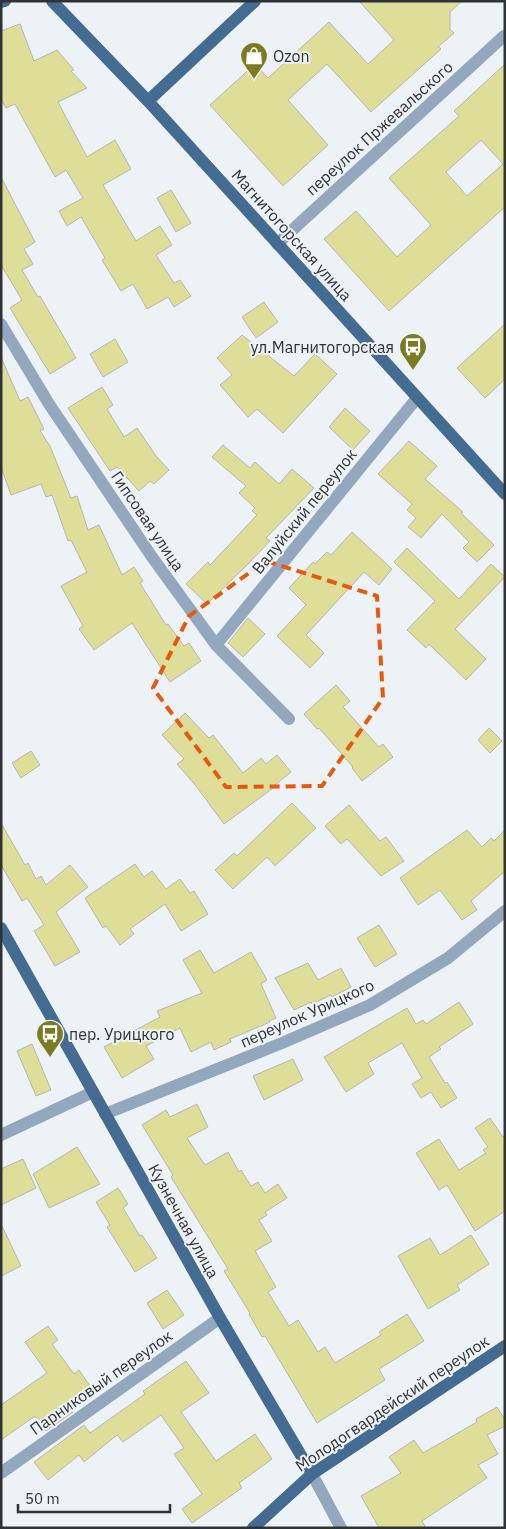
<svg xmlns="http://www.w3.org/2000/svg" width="506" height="1529" viewBox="0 0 506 1529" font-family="'IBM Plex Sans',sans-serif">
	<rect width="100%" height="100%" fill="#edf2f7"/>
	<path fill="#dede98" stroke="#b6b6b0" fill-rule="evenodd" d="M359,1H462L450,12V29L454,33L438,47L441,49L371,112L327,64L288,100L328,145L283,186L210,105L255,64L268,78L329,22L368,64L394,40Z
		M20,24L34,61L57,50L74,70L71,71L87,88L58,102L87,157L115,140L131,169L103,185L136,241L160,226L172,245L156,255L174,283L180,280L191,296L174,307L168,297L147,309L133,284L121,291L102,260L105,258L81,217L67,226L59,211L83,198L66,170L55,177L15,104L6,108L1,99V31Z
		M505,64V207L389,311L324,239L356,211L397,257L431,225L389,178L459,116L454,111ZM481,140L503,164L467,196L446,172Z
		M1,177L35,242L24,249L33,264L22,270L38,297L40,296L76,358L50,374L10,308L22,300L1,265Z
		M171,190L191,223L176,232L157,198Z
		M264,302L278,322L256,338L242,317Z
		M505,324V379L485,398L457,368Z
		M242,335L294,376L315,354L337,374L283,433L257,409L248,417L220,385L232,375L217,358Z
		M115,339L128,362L103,377L90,354Z
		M1,357L20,401L28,397L44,429L40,431L50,446L71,498L77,496L88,530L99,525L122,575L134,567L143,581L140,583L166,625L168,624L184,646L189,643L201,661L170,682L132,623L94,650L79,629L83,626L61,586L87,572L71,540L68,541L52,495L46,497L41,484L11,495L1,467Z
		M102,387L113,405L107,409L124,437L137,428L156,456L169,470L154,484L150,481L139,491L117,467L110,471L68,408Z
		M345,408L370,431L353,450L329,427Z
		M409,441L437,466L425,479L463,512L461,513L494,545L477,562L463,548L469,542L442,514L421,538L408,527L416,518L407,510L412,504L378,474Z
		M223,445L250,468L255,462L279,484L292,469L314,488L266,538L270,541L246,566L207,604L186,584L208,562L210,565L257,515L252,511L255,508L239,493L246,486L212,457Z
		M352,532L392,569L379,585L364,572L306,635L324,653L310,668L277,636L306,605L289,588L313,562L315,564L327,552L331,555Z
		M407,548L459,599L491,564L505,577L455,629L486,659L466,680L429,644L426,648L407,630L435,601L394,562Z
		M248,618L265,634L243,657L228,643Z
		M336,685L350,701L343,707L379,747L383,744L393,757L362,781L352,768L353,767L319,728L317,729L304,714Z
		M185,713L209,738L213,735L243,773L261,758L266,764L277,755L291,772L275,785L276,786L224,824L196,786L177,764L184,759L162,735Z
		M489,728L502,741L490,753L478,740Z
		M31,751L40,765L21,778L12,763Z
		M292,803L316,828L275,866L267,857L233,889L215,870L234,853L237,856Z
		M349,805L380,841L386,837L404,861L381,876L347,839L341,844L325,826Z
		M1,823L25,865L28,863L36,879L41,876L46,885L70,865L88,887L56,912L80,952L55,966L34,931L44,925L27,898L22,901L1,865Z
		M467,830L482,847L491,838L494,841L505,830V871L471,901L477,910L462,920L440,890L418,905L400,878Z
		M135,864L144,877L152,871L166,889L180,879L190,893L194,891L208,914L181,931L165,904L130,929L134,934L120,945L106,926L103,928L85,898Z
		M379,925L397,954L375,967L357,938Z
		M200,950L214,973L251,952L267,980L261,984L276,1018L269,1021L270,1022L230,1039L231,1042L214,1050L211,1042L191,1052L180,1028L146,1046L154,1059L122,1078L104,1047L160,1017L157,1011L202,993L183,960Z
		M308,963L318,980L341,968L351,987L332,997L331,995L312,1004L311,1002L294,1010L275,978Z
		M459,1002L473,1024L439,1047L441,1049L429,1057L445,1083L447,1082L457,1098L441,1108L431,1092L421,1098L412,1084L422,1078L402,1043L368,1063L374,1074L346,1092L324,1057L407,1008L416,1024L423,1020L426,1024Z
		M32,1044L51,1090L36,1096L17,1051Z
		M293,1059L303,1080L264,1100L253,1076Z
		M197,1104L208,1127L187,1138L205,1165L228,1152L239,1172L241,1170L251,1186L258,1182L265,1193L278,1184L287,1198L265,1212L267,1215L259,1220L272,1241L255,1251L276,1287L268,1292L289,1326L298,1320L318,1352L325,1347L335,1363L381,1335L379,1332L407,1314L424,1341L379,1369L385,1380L317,1423L265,1336L262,1337L249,1314L250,1313L224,1271L228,1269L171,1177L173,1175L142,1125L166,1110L170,1117Z
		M490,1118L503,1137L505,1135V1211L475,1231L447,1185L439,1190L416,1153L439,1139L459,1170L486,1153L483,1150L488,1147L475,1128Z
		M77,1147L100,1184L49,1208L33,1174Z
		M23,1159L36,1188L1,1205V1169Z
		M118,1188L128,1204L123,1208L140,1236L142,1235L157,1258L135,1272L107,1227L110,1225L96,1202Z
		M1,1224L21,1266L1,1276Z
		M471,1235L489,1264L457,1285L460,1290L428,1309L398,1256L430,1238L440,1255Z
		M167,1290L184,1315L163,1329L147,1303Z
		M48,1326L58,1340L52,1344L74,1374L79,1370L90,1386L66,1403L73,1412L46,1431L35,1416L1,1440V1405L47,1373L25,1342Z
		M186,1361L209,1393L181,1412L216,1461L255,1434L272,1459L239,1483L242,1488L192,1523L182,1509L202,1494L174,1454L184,1448L161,1415L123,1442L117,1435L84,1462L79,1455L48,1480L34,1462L84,1425L90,1433L145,1394L143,1391Z
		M497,1407L505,1420V1426L487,1435L498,1454L478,1465L487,1478L422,1521L426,1528H379L361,1496L401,1473L389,1457L414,1440L423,1453L477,1422L476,1419Z"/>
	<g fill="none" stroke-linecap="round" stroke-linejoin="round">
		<path stroke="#93a8bf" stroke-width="12" d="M277,244L504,36
			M1,324L49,404L152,557L216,645L289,719
			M216,645L417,398
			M105,1114L282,1043L370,1005L448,958L505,911
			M1,1135L93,1092
			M1,1473L220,1318
			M312,1474L341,1528"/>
		<path stroke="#446b92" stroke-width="12" d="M52,1L148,101L505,494
			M1,2L5,1
			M148,101L255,1
			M1,928L220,1318L312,1474
			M253,1528L312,1474L505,1346"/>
	</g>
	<path fill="none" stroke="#e8590c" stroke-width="4" stroke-dasharray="10 6" stroke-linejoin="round" d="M266,561L377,596L383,698L322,786L226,787L153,688L189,616Z"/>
	<defs>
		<symbol id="shop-pin" viewBox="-11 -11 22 30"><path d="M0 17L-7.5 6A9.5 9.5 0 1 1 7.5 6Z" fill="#7d7b22" stroke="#edf2f7"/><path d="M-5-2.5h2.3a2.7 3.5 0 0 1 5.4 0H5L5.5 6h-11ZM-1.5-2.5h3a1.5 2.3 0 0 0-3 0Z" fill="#fff"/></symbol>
		<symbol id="bus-pin" viewBox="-11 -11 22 30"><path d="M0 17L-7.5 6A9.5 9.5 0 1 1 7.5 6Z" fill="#7d7b22" stroke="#edf2f7"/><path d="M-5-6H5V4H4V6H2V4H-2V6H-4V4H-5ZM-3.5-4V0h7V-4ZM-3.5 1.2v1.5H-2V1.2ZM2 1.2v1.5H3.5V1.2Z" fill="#fff"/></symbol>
	</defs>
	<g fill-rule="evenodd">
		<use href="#shop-pin" x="238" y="40" width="32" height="43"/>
		<use href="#bus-pin" x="397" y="331" width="32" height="43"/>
		<use href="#bus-pin" x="34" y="1018" width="32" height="43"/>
	</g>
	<g text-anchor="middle" stroke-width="4" stroke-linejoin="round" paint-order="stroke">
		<g font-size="16" fill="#303234" stroke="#edf2f7" text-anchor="start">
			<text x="273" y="62">Ozon</text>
			<text x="394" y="353" text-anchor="end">ул.Магнитогорская</text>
			<text x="69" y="1040">пер. Урицкого</text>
		</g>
		<g font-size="16" fill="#303234" stroke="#edf2f7">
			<text transform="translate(379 128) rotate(-42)" y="6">переулок Пржевальского</text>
			<text transform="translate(292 235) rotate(48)" y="6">Магнитогорская улица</text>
			<text transform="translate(304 511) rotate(-51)" y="6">Валуйский переулок</text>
			<text transform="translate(148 521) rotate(56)" y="6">Гипсовая улица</text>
			<text transform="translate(307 1013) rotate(-24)" y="6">переулок Урицкого</text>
			<text transform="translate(184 1221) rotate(61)" y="6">Кузнечная улица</text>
			<text transform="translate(101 1382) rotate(-35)" y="6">Парниковый переулок</text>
			<text transform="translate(392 1403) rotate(-34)" y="6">Молодогвардейский переулок</text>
		</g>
	</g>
	<rect width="506" height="1529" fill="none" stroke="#303234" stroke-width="5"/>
	<path d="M18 1504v8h152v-8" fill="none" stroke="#303234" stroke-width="2.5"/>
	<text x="25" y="1504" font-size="15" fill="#303234" stroke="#edf2f7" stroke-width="4" paint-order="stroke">50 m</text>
</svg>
